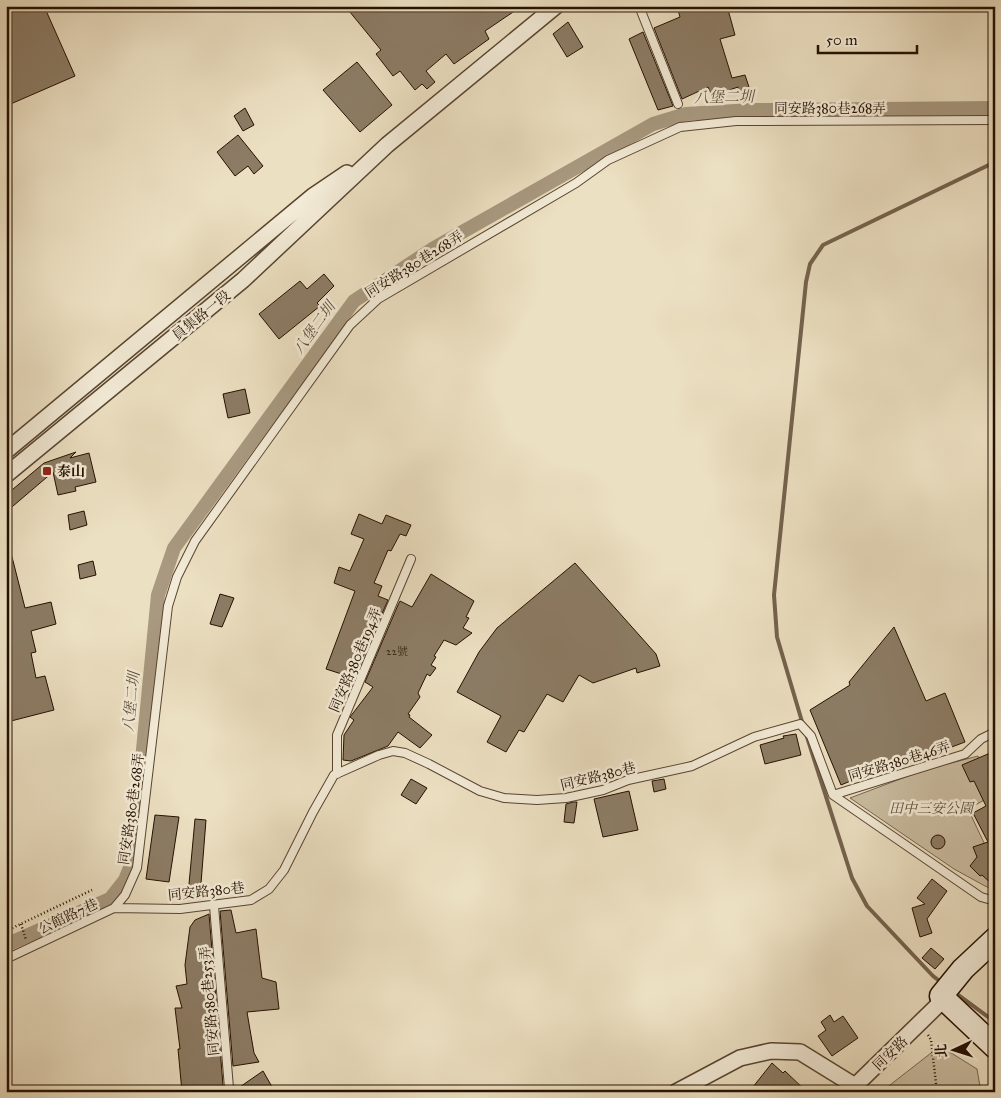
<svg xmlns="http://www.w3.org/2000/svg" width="1001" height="1098" viewBox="0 0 1001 1098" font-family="'IM FELL Great Primer','Noto Serif TC',serif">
	<rect width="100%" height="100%" fill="#ece0c2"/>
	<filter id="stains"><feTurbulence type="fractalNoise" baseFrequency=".004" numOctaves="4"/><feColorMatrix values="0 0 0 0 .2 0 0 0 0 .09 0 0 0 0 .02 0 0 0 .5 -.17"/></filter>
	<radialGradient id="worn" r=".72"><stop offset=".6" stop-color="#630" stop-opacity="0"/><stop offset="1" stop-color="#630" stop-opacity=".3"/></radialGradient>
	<path fill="#cabda1" stroke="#786650" d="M978,756L995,789V794L968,809L995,866V890L985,886L954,869L850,798L924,770Z
		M940,1046L977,1069L981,1092H881Z"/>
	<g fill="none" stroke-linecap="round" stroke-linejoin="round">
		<path stroke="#74624d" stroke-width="4" d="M803,725L777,637L774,595L806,282L810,264L823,245L995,162
			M806,734L852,878L867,906L933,976L942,983
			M953,991L995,1022"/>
		<path stroke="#a89980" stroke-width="14" d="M6,945L110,899L125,880L132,863L158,595L174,548L354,301L434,248L653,124L686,114L752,110L995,108"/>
	</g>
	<path fill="#8c7c65" stroke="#251000" d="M6,6H44L75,76L6,106Z
		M345,6H522L485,31L489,39L454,64L446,54L426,71L435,82L427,89L422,84L415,90L400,71L393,76L376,54L381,50Z
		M677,6H727L735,35L720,39L732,78L745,75L751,93L739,94L738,87L712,96L708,87L682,99L654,28L680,17Z
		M568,22L583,47L567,57L553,34Z
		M643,32L673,106L658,110L629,39Z
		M357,62L392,105L360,132L323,90Z
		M245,108L254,125L243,131L234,116Z
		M238,135L263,166L254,174L248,166L235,176L217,152Z
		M324,274L334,286L317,303L320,306L279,339L259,314L300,281L307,289Z
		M245,389L250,413L228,418L223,394Z
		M76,452L70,458L89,453L96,482L75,487L76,491L58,495L53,472L6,512V495L44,463Z
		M84,511L87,525L70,530L68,515Z
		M359,514L382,524L386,515L411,525L406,536L400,534L391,551L388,550L374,583L382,586L378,596L388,600L354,678L326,669L355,591L334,583L339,567L350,571L364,539L351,534Z
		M6,549H10L25,608L51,602L56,624L31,631L36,652L31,653L36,678L45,676L54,710L11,721L6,713Z
		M93,561L96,575L80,579L78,565Z
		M575,563L656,654L660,666L637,673L636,668L593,683L579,675L563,702L547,694L524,732L519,730L506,752L487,742L501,716L457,692L479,652L497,628Z
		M431,574L474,601L466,617L469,618L463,628L472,633L456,645L444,640L434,656L436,657L431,665L436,668L430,676L427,674L418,693L420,697L408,714L410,715L409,717L432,735L420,748L398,732L388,746L351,761L343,760L344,735L354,720L350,717L373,687L365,682L398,605L400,601L412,607Z
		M220,594L234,598L222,627L210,624Z
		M894,627L926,701L945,693L965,742L925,757L922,751L841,785L810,710L850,685L849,682Z
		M796,734L801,755L765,764L760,745L784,738L783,736Z
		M995,751V887L982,875L980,876L970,866L977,857L973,847L988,842L973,813L986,806L974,781L970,782L962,765Z
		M411,779L427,788L416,804L401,795Z
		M664,779L666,789L654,792L652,781Z
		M629,791L638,830L603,837L594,799Z
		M573,802H577L574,823L564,822L566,804Z
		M155,815L179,817L169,882L146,879Z
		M195,819L206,820L200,896L188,895Z
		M931 842a7 7 0 1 1 14 0a7 7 0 1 1-14 0Z
		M932,879L947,891L927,919L932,933L920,937L912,908L925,904L917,898Z
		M231,910L236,933L256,929L262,978L276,982L279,1009L247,1012L254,1053L259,1062L233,1066L220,911Z
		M209,914L223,1085L218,1092H182L178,1049H180L175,1008H182L176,986L187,984L185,965L190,927L195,920Z
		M931,948L944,959L935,969L922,958Z
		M830,1015L834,1022L843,1016L858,1038L832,1056L818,1036L826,1030L821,1022Z
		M772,1063L783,1073L785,1071L807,1092H749Z
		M263,1071L275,1092H233L234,1091Z"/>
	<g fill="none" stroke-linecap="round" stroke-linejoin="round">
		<defs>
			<path id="lane" d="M639,6L678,104
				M337,774V735L411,559
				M833,795L965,754L981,739L995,732
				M214,906L229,1088L224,1092
				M114,908L125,895L137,868L168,606L177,577L195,541L350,325L378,299L576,183L608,160L680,127L736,121L995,120
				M6,959L114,908L180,909L251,900L269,889L284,870L313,812L334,775L379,755L393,751L405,753L429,764L480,791L504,798L537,800L566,798L603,790L628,780L692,766L754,737L800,724L811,736L833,795L981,897L995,901"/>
			<path id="street" d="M6,451L313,196L347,173
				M6,475L243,280L387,145L556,6
				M676,1092L740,1058L771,1051L800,1052L855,1086L937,1006L941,996"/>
			<path id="secondary" d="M995,939L963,969L941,996L995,1047"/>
		</defs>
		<use href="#lane" stroke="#574430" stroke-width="10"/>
		<use href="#street" stroke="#574430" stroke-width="18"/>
		<use href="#secondary" stroke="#251000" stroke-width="25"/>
		<path stroke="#251000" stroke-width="2.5" stroke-dasharray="1 2.5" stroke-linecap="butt" d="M21,924L26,940
			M6,931L92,890
			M928,1035L931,1040L937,1092"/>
		<use href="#lane" stroke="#f3ebd7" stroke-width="8"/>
		<use href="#street" stroke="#f3ebd7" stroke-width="15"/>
		<use href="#secondary" stroke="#f3ebd7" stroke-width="22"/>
	</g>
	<rect fill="#8f2418" stroke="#f3ebd7" stroke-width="2" x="42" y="466" width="10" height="10" rx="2.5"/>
	<g text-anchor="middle" stroke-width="5" stroke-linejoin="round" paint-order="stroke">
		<g font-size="11" fill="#3f2b19">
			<text x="397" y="655">22號</text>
		</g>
		<g font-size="14" fill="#251000" stroke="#f3ebd7">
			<text x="830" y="113">同安路380巷268弄</text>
			<text transform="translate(414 264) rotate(-32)" y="5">同安路380巷268弄</text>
			<text transform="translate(201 315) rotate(-39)" y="5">員集路一段</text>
			<text transform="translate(355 660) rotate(-67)" y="5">同安路380巷194弄</text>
			<text transform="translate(899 761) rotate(-17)" y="5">同安路380巷46弄</text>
			<text transform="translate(598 776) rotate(-14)" y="5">同安路380巷</text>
			<text transform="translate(131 809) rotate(-82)" y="5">同安路380巷268弄</text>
			<text transform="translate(206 891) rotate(-6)" y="5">同安路380巷</text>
			<text transform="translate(68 916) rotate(-25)" y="5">公館路7巷</text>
			<text transform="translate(209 1001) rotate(-95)" y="5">同安路380巷253弄</text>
			<text transform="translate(890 1053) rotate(-44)" y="5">同安路</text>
		</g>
		<g font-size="14" font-weight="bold" fill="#251000" stroke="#f3ebd7" text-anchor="start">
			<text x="57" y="476">泰山</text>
		</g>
		<g font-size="14" font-style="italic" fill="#5f4d38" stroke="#f3ebd7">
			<text x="931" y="813">田中三安公園</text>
		</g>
		<g font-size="15" font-style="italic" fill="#604e3a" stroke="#f3ebd7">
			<text transform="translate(724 97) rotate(-1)" y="5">八堡二圳</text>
			<text transform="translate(314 328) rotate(-54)" y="5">八堡二圳</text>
			<text transform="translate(131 702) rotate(-84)" y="5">八堡二圳</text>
		</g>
	</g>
	<rect width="1001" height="1098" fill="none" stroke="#ece0c2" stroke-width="25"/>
	<rect x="8" y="8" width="986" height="1083" fill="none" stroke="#251000" stroke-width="2.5"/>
	<rect x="12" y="12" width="976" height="1073" fill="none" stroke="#251000"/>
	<g transform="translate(954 1050) rotate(266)" stroke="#f3ebd7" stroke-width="4" paint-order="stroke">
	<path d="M0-4L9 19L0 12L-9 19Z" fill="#251000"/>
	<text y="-8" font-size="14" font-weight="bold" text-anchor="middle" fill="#251000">北</text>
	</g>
	<path d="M818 45v8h99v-8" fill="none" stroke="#251000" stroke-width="2.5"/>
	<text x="826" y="45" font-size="15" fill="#251000" stroke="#f3ebd7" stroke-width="4" paint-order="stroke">50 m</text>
	<rect width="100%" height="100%" filter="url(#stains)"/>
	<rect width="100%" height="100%" fill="url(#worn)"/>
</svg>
